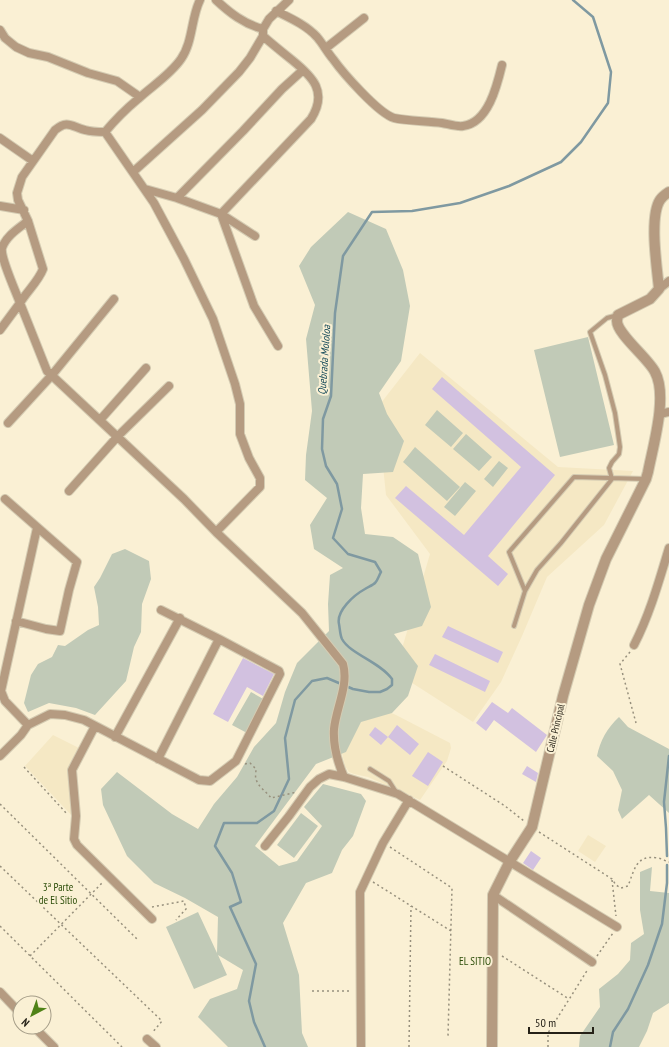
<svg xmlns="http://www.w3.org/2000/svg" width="669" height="1047" viewBox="0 0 669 1047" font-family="'PT Sans Narrow',sans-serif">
	<rect width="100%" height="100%" fill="#faf0d4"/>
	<path fill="#f5e8c4" d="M420,353L558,467L633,471L604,525L547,577L522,636L501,682L473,722L395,672L430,554L386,495L377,408Z
		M348,694L396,715L450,743L451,748L447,761L420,800L368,777L354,774L349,772L345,766L339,741Z
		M53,735L79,748L69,768L68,777L75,819L25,766Z
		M588,835L606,846L595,862L578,851Z"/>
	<path fill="#c1cab7" d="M348,212L386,229L403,270L410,306L401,361L379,393L387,414L404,441L393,472L363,474L361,508L365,534L393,537L418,554L431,607L422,626L394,634L418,666L408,696L392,713L361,722L346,752L316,764L255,846L279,866L297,861L322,826L304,807L323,784L361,794L366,801L353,836L342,850L332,873L306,883L283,923L299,975L302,1033L308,1047H228L198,1017L210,999L237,989L243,970L218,955L227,975L194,989L166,927L198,912L217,953L218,917L185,898L154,883L127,856L103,805L101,789L117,772L172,814L198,829L214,804L237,777L254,747L276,723L285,692L297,663L329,631L328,604L330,575L343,568L314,549L310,525L327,498L305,480L306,455L312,411L306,339L315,305L299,266L311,247Z
		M588,337L614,445L560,457L534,350Z
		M437,410L463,433L451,447L425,425Z
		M466,434L492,457L479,471L453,449Z
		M415,447L460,487L447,501L403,462Z
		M499,461L508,468L493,487L484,479Z
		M465,482L476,491L455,516L444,507Z
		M125,549L149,561L151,579L142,604L141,632L134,647L126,681L95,715L76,708L49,703L28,712L24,703L31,675L38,664L52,657L58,645L65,646L88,630L99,625L98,607L94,587L100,578L112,554Z
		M251,692L265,700L247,733L232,725Z
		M619,717L628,727L669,749V813L649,795L622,819L618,810L622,790L613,771L597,756C600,741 607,728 619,717Z
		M301,813L318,826L294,858L277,845Z
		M652,867L650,891L669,893V1003L653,1013L647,1031L639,1047H579L580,1036L600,1007L599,989L618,974L630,960L631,943L644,934L640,910V872Z"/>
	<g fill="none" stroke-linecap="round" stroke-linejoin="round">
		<path stroke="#7f99a1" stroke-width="2.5" d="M667,856L666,828L664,802L669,756
			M265,1047L254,1022L249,1001L256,964L230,907L241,902L232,873L215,846L224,823H257L274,811L289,779L285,738L295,700L312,681L327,678L353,689L369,692H380L387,689L392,685V679C380,662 350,654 342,639C340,635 340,629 339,624C336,611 354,595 365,589C368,587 373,585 375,583C378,580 379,575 381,572L375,562L348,554L333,538L342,509L337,484L326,466L322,449L323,419L331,396L335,313L343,256L372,212L412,211L460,203L509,186L561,162L581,142L608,103L611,72L593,17L573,0
			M610,1047L613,1032L628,1009L648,965L662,924L667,883V865"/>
	</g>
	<path fill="#d2c1e0" d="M442,377L555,475L488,556L508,574L498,586L395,498L406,486L464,535L521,467L432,389Z
		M448,626L503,652L498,663L442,637Z
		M435,654L490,681L485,692L429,665Z
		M243,658L274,674L263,696L247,687L228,722L213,714Z
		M492,702L508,713L512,708L547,735L536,752L494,720L486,731L476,723Z
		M397,725L419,744L410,755L388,737Z
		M375,727L388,737L381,745L369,735Z
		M428,752L443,762L428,786L412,776Z
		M527,766L538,773L536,782L522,774Z
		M531,851L541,858L533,870L523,863Z"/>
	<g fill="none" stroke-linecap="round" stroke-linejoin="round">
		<defs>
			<path id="service" d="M525,591L537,570L561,543L612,479L609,468L612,462L619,454L620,447L615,413L605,375L590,332L607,318L618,315
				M514,626L525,591L509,552L574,477L646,479
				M370,769L389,781L396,792"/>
			<path id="minor" d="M200,0C191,18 193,42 181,59C170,75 152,86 138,99C126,109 115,120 105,132C98,132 92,132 85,130C72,127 68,119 55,130L22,177L17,193L18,200L28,221L43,269C38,282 27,291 20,303L47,371L184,499L216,532
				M216,0C230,13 244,24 263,29
				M276,11C290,18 306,25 317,37C323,44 327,52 333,59C343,73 378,113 394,118C406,121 428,121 442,123C448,124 457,127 463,126C488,123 497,86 502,65
				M0,30L5,38L16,47L29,53L48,57L88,73L117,81L140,97
				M263,36C272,44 282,52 292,60C313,77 328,92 311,119L221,214L254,306L278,346
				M326,48L364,18
				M105,132L154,203L184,259L213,319L235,384L240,404V434L249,458L260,478V487L216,532L302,613L343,664C349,685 336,708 334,729C333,744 338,763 344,777
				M0,138L33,161
				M133,172L202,110L239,72L250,58L263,36V29L269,19L289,0
				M145,189L177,198L221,214L255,236
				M177,198L243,131L282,89L303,70
				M0,206L24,210
				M659,289L669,281
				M0,330L20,303C16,292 0,257 2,248C6,236 19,228 28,221
				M660,414L669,412
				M100,420L146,368
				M8,423L52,375L114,299
				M69,491L118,436L169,386
				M5,499L77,562L69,590L60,631L46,629L16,621
				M634,645C650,614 659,581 669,548
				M28,725L5,701L1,691L37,528
				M95,726L72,770L76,816L74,839L77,845L152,919
				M115,737L180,618
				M0,756L21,735L28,725L50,714L65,715L84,720L199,780L210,781L236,761L280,674L279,671L219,639L161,610
				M158,759L219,639
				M265,846L289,816L310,787L319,779L329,774L344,777L398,794L617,927
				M493,895L592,962
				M0,992L20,1013
				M34,1027L54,1047
				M147,1039L156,1047
				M361,1047L360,892L383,843L409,800"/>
			<path id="tertiary" d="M492,1047L493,895L510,861L532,827L563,696L589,605L606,559L646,479L648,472C653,446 668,396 655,372C648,358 617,334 617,321C617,319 618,317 618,315L650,299L659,289C657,268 649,217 660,200C662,197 666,194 669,192"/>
		</defs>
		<use href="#service" stroke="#d4cbb2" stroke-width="6"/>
		<use href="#minor" stroke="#d4cbb2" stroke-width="10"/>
		<use href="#tertiary" stroke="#d4cbb2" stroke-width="12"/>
		<path stroke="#97907d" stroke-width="1.5" stroke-dasharray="2 3" stroke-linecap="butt" d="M630,652L620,664L636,723
			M245,764L250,763L256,769C256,772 255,777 256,779C258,787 267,792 271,798L297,792
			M443,766L505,806L524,821
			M24,767L67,814
			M0,804L138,940
			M539,832L612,879L616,885L621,888L628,886C634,871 636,854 657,858C661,858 665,861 669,862
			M390,847L452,888L448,1036
			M0,866L162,1021L152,1033
			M612,880L616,916
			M373,882L451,931
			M152,907L184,901L186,909L176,920
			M0,926L122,1047
			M30,956L103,882
			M502,956L569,999
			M597,956L613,933
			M312,991H352
			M409,1047L411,906
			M548,1047V1033L588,969"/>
		<use href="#service" stroke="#b59b81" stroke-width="4"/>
		<use href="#minor" stroke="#b59b81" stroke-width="8"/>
		<use href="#tertiary" stroke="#b59b81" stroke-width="10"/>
	</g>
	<g text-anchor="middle" stroke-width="4" stroke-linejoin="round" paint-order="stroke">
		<g font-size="10" fill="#252117" stroke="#faf0d4">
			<text transform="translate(555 728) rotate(-77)" y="4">Calle Principal</text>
		</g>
		<g font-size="11" font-style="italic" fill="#124858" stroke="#faf0d4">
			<text transform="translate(324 360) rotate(-86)" y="4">Quebrada Mololoa</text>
		</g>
		<g font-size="11" fill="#2d4e0a" stroke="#faf0d4">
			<text x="58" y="891">3ª Parte<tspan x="58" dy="13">de El Sitio</tspan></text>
			<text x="475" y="965">EL SITIO</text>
		</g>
	</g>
	<g transform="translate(32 1015) rotate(221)"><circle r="19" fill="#faf0d4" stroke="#a59d88"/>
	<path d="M0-3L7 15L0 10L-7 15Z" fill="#4f8217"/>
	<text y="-6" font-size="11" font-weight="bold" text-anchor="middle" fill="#252117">N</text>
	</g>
	<path d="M529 1027v6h64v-6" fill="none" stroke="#252117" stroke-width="2"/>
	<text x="535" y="1027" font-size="12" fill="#252117" stroke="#faf0d4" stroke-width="3" paint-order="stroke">50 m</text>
</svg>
